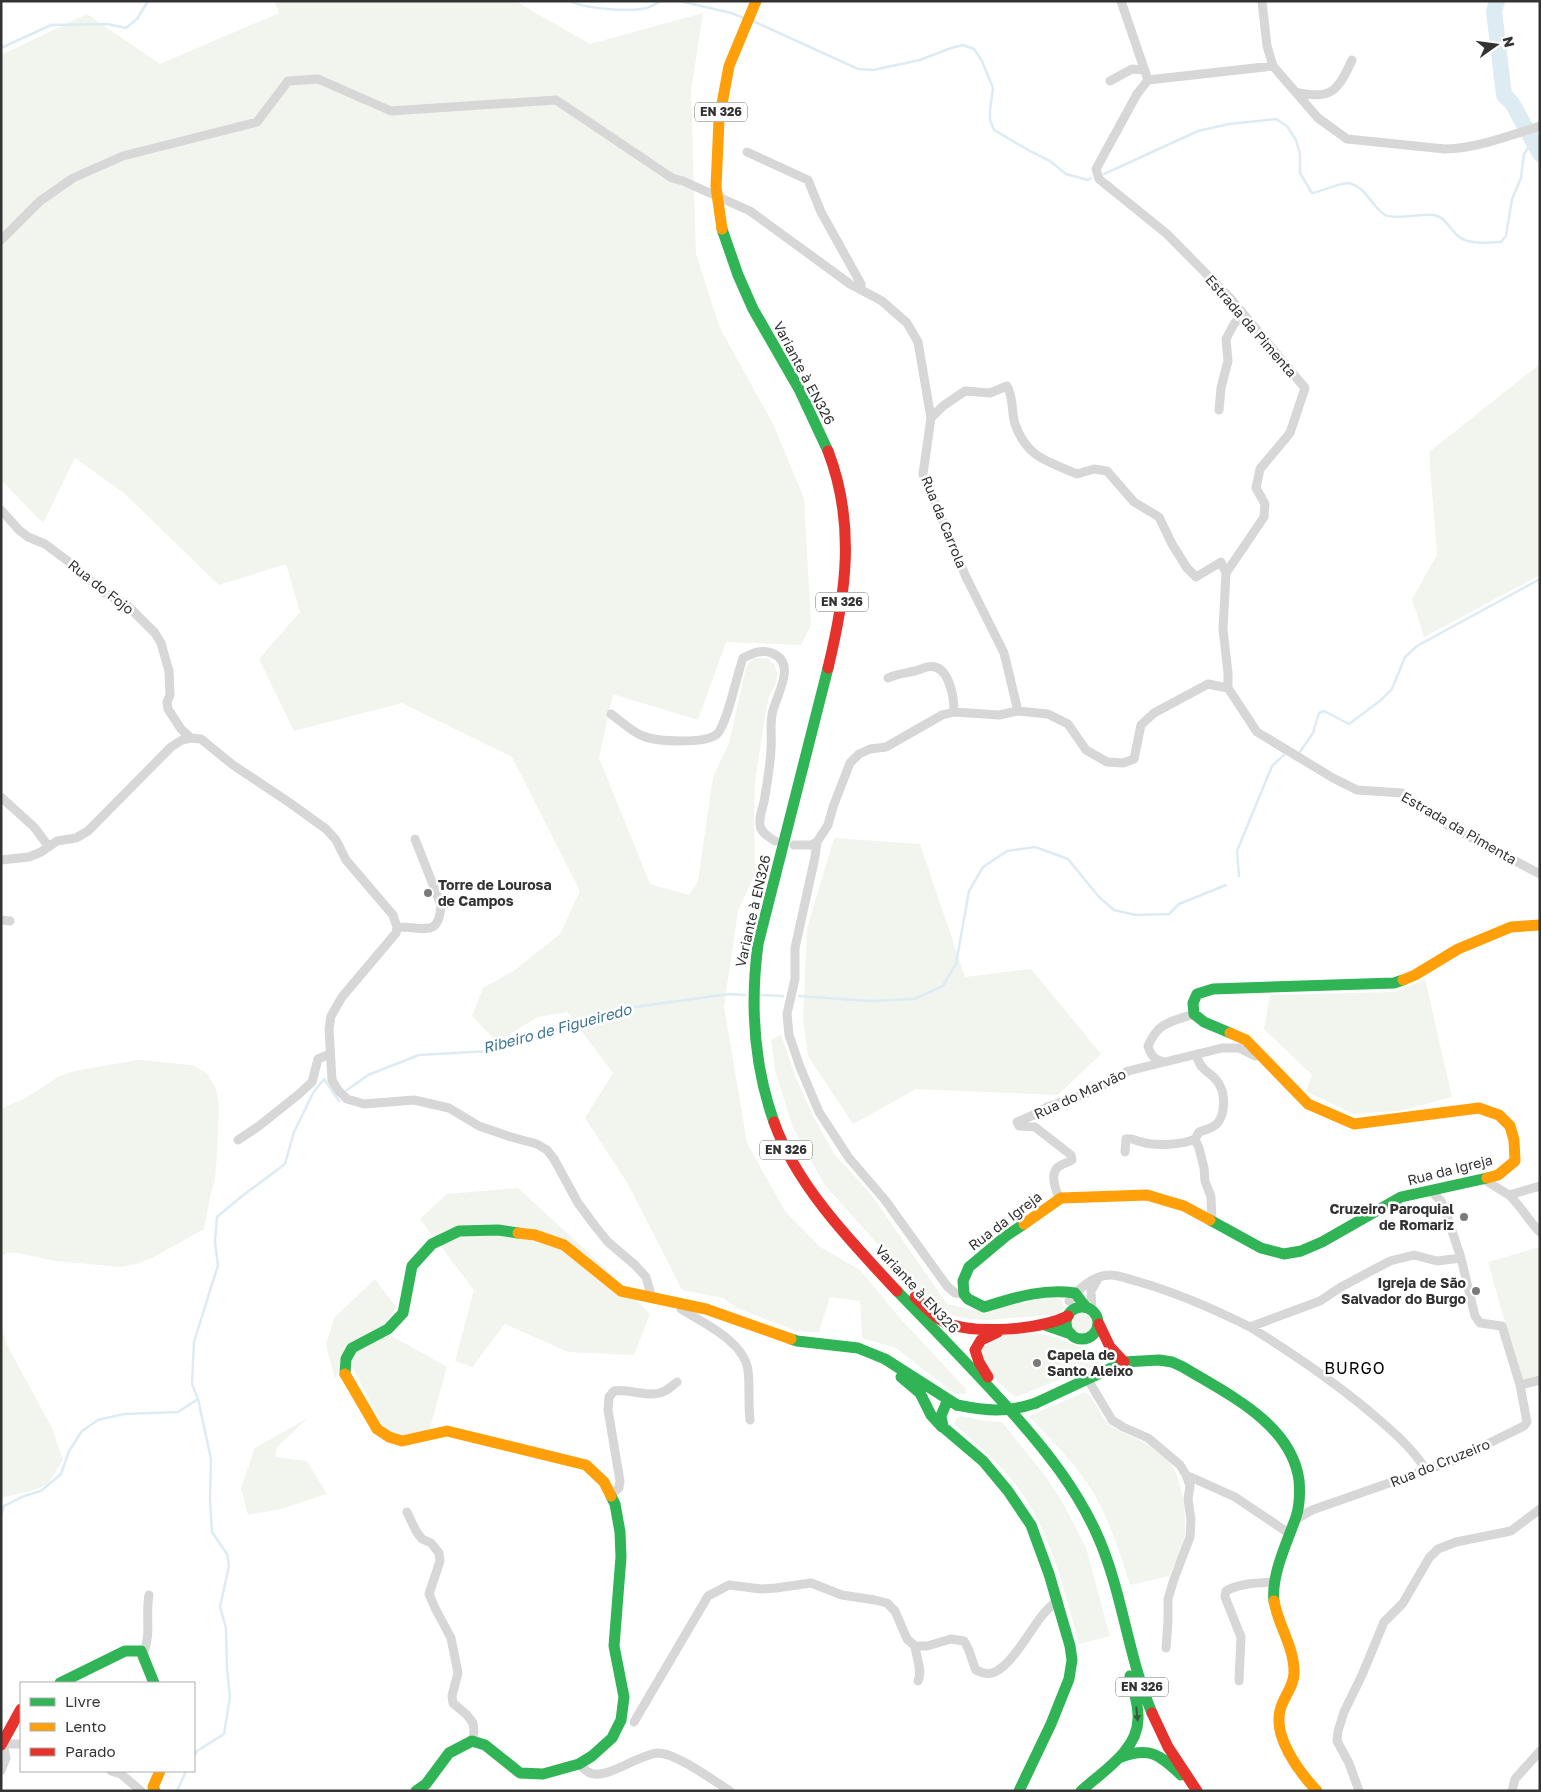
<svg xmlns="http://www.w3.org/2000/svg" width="1541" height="1792" viewBox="0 0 1541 1792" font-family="'Golos Text',sans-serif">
	<rect width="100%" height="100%" fill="#fff"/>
	<path fill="#f1f5ed" d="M274,1H515L590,44L703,13L691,91L696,254L720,328L773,424L804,498L811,625L801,645L726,642L698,720L613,694L599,758L650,884L689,895L698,881L713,777L729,743L746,667L754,658H767L775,665L777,673L776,684L769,696L765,716L755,781L754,814L755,874L738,911L724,1006L747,1143L785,1211L820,1247L860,1270L898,1316L966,1389V1394H955L896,1348L862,1338L860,1301L830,1297L819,1332H806L791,1329L737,1308L723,1298L682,1290L628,1184L585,1118L613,1073L567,1012L538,1017L497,1042L472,1016L483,988L515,970L560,934L580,891L512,757L402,703L294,731L259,659L300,612L286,564L219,585L124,493L75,458L43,523L1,480V55L87,14L160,64L279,13Z
		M1540,364V575L1424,637L1412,599L1437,555L1429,452Z
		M834,838L920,844L965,977L1031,969L1101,1054L1058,1095L916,1089L853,1124L808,1056L803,1019L807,928Z
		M1425,979L1452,1097L1399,1111L1353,1114L1306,1091L1312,1075L1264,1029L1270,995L1396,992Z
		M781,1034L795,1076L814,1118L835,1155L870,1193L947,1304L968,1309L986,1310L1053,1297L1061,1300L1065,1307L1061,1314L987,1320L969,1319L954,1316L922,1294L824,1184L793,1128L775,1070L771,1040Z
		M138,1060L192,1065L207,1073L215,1087L219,1103L217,1155L215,1179L210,1197L204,1229L152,1258L136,1264L121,1267L55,1261L18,1253H7L1,1256V1109L26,1098L58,1077L74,1071Z
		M518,1188L603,1266L650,1314L634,1355L568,1352L505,1324L472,1367L455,1361L474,1290L420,1219L447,1194Z
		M1540,1247V1375L1521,1380L1488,1262Z
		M375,1279L396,1307L384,1325L351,1344L335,1379L326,1345L334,1318Z
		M1072 1323a11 11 0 1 1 22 0a11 11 0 1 1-22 0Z
		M1,1323L7,1345L52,1428L63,1460L48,1484L37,1489L1,1498Z
		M1032,1333C1053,1335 1059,1339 1078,1346C1086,1349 1094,1349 1101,1352L1103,1358V1362L1016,1397C999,1386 986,1369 980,1350C991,1334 1015,1334 1032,1333Z
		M390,1335L447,1367L429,1431L396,1436L384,1429L352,1366L355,1351Z
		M1085,1392C1096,1399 1098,1413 1108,1423C1119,1434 1135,1436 1148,1445C1155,1450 1163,1456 1169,1462C1184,1480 1189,1527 1182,1548C1178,1558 1173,1567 1169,1576L1130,1585C1121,1555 1109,1519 1093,1492C1076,1464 1051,1440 1029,1416Z
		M962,1416L985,1421L1002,1422L1047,1478L1063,1503L1086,1548L1110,1636L1079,1644C1065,1594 1054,1543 1025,1498C1008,1470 979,1447 954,1424L956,1419Z
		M308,1418L277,1447L275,1457L307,1461L327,1494L281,1509L248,1515L241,1488L255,1448Z"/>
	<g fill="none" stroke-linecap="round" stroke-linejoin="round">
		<path stroke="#ddebf3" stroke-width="2.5" d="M570,1C585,9 630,12 647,8C652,6 657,3 661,1
			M680,1L731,13L744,18
			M753,21L858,69L873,70L920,60L951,48L963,45L974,49L982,61L993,88L990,110V120L994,130L1030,151L1050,161L1066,174L1088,180L1091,178
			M1,48L51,25L107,24L126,28L137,19L148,1
			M1104,174L1198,131L1229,124L1276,119L1287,126L1296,140L1300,154V173L1312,193C1322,192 1343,180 1352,184C1367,189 1372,207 1385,215C1393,220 1424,213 1434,215C1445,217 1450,229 1457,235C1467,245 1488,243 1501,242L1506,236L1512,199L1521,178L1524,154L1533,141
			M1300,752L1313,733L1319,713L1324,711L1349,724L1381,700L1392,689L1405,657L1417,646L1540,579
			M1239,876L1237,851L1272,766L1284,755
			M761,995L783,996
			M799,996L869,1001L914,999L943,986L956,964L969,891L983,867L1007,851L1035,847L1068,859L1099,897L1114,910L1136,915L1169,914L1179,904L1226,885
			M347,1090L368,1075L419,1055L490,1051L620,1009L729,994L745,995
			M1,1515L4,1506L24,1496L41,1491L61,1474L69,1451L82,1431L98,1420L124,1414L178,1412L198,1399
			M194,1756L197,1751L224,1734L230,1697L227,1669L226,1628L220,1607L229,1566L227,1554L212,1532L210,1499L211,1459L198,1399L192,1384L194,1342L218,1265L215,1242L217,1217L242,1196L285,1164L294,1132L313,1093L324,1079L339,1101
			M177,1791L186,1771"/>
		<path stroke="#ddebf3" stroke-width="16" d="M1497,1L1494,11L1504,95L1512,103L1540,154"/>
		<path stroke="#d7d7d7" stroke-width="9" d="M1121,1L1148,80
			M1262,1L1267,46L1273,66
			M1110,81L1132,69L1144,70
			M1296,92C1332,101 1338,90 1352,60
			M1540,126C1509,136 1477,148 1445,149L1347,139L1318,118L1273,66L1148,80L1137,94L1096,169L1099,179L1167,234L1231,299L1305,388L1290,433L1260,469L1256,488L1265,504L1264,517L1226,573L1223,629L1228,673V688L1257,732L1333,778L1357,790L1402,793L1449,826L1540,874
			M747,152L808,180L821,212L861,284V290
			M1,240L40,201L73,178L123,156L257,122L288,81L318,79L391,111L556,100L672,178L683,181L750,211L850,284L882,301L907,323L918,342L931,418L923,474L966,577L1004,653L1018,711
			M1219,410L1221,388L1228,361L1226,339L1234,324L1243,314
			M931,418L943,406L965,391L990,393L1007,386C1014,398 1011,411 1015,424C1027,458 1048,461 1077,474L1094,469L1107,471L1134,502L1159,517L1172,544L1187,568L1196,577L1221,562L1226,573
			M1,510L19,530L28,537L45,544L69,562L105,593L128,606L155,633L161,643L169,671L170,695L167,702L168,709L181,729L191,738
			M888,678C897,674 906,673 915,671C919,670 923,668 927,667C949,662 954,697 954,712
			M611,714C621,721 632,732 643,736C657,742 706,744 717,734C727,725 737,674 743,658C753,653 761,649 772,653C799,664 774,698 772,715C770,726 772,738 771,749C770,767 767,785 764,802C762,809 759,817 760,825C761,833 769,837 775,841
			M1,797L34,827L49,847
			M817,842L815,857L795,948V979L787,1014L789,1035L800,1067L819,1112L849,1158L885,1200L947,1286L955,1293L964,1294
			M794,845H811L817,842L828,825L833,807L850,763L859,754L870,749L886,747L942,715L954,712L999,715L1018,711L1048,714L1068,724L1086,750L1107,762L1123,763L1134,759L1141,725L1154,713L1208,684L1228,688
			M1,860L29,857L41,852L57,841L76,838L88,831L171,747L182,740L191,738L201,739L233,765L290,803L326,829L336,840L346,860L393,915L397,927L396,933L342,997L331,1016L329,1029L332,1080L338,1090L347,1099L364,1104L414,1100L449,1108L479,1126L511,1137L537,1144L547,1150L554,1159L578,1203L595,1226L608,1242L635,1265L646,1277L652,1298
			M1,920L10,921
			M397,927C423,926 439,939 441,905L415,839
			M1164,1062C1154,1059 1151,1056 1148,1046C1159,1021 1171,1022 1194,1014
			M1195,1139L1199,1132C1205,1130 1216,1127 1219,1121C1225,1112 1225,1095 1220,1086C1215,1073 1199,1072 1197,1055
			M1195,1139L1199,1148L1204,1168L1205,1181L1211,1197L1212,1221
			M238,1140L259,1126L299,1094L312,1082L318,1059L330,1054
			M1125,1152L1126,1139C1133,1138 1136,1141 1142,1142C1154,1146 1183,1145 1195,1139
			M1483,1179L1509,1195L1540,1186
			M1509,1195C1521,1206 1528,1220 1540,1232
			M1060,1199C1056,1192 1050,1175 1057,1168C1061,1164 1068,1163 1072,1160L1071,1155L1035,1127L1019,1126L1017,1122L1036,1114L1047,1107L1091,1092L1128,1071L1222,1048H1239L1255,1056L1261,1055
			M1069,1301C1078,1289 1094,1275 1110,1275C1119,1275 1128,1279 1136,1281C1175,1292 1214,1309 1250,1327L1320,1301L1341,1287L1390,1261L1414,1255L1437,1261L1461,1258
			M680,1303L681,1309C703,1323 744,1341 748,1370C750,1386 748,1403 750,1420
			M1092,1309L1091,1291L1099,1277
			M1250,1327C1292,1353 1332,1380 1370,1412C1390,1429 1412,1447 1426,1470
			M1087,1378L1112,1420L1123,1427L1148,1438L1180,1465L1186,1475L1190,1486L1188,1499L1191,1520L1190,1537L1174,1579L1168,1599V1622L1166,1648
			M1520,1385L1540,1380
			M1186,1475L1235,1497L1290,1534
			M610,1495L619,1488L620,1481L608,1410L609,1397L614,1391C630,1388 649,1399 665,1391C669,1389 673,1385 677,1382
			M407,1512L416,1531L422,1539L431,1543L439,1553L440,1561L429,1594L435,1608L451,1638L458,1673L452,1696L453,1703L467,1715L473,1723L474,1732L472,1741
			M1295,1520L1312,1510L1455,1460L1524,1426L1527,1422L1520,1385L1502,1326L1480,1323L1475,1316L1461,1258L1447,1216L1441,1201L1431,1191
			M915,1646C916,1657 923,1671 918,1681
			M143,1655C152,1633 145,1617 149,1595
			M1239,1681L1241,1637L1225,1597L1226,1591C1241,1583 1258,1583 1274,1582
			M634,1722L708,1596L729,1585L761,1589L776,1588L811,1583L842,1595L875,1600L887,1603L895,1611L907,1639L915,1646H927L951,1639L964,1641C971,1651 971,1660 976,1670C982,1673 989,1675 995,1672C1012,1664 1030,1631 1041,1617C1046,1610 1052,1605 1058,1599
			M579,1764C582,1767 585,1770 588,1772C605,1782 638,1754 658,1753C676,1753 714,1781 730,1791
			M1,1771L6,1758L3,1744H21
			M111,1771L121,1774L141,1791
			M1359,1791L1349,1763L1337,1741L1338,1731L1344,1712L1362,1675L1384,1622L1403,1603L1429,1558L1438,1549L1456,1542L1511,1531L1540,1509
			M1512,1791L1515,1779L1540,1751"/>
		<path stroke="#30b455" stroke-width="11" d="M722,229L738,275L753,309L799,389L828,451
			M1230,1033L1204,1022L1194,1014L1193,1003L1197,994L1213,989L1394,983L1403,980
			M774,1122C753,1063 750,1005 758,944L828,668
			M1210,1220L1261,1248L1284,1254L1301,1251L1322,1242L1401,1197L1487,1178
			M1024,1224L1006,1236L969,1267L963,1281L964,1294L968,1299L984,1307C1014,1298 1043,1288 1075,1293L1085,1306
			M897,1291C935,1330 973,1369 1009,1409C1045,1449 1078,1490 1099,1539C1123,1595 1128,1657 1152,1713
			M1066 1323a16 16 0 1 1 32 0a16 16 0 1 1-32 0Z
			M1045,1325L1071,1334
			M791,1339L797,1341L858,1348L885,1359L957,1405
			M345,1374L346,1359L352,1348L388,1329L403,1313L412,1266L432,1244L459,1231L498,1230L518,1233
			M901,1377L920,1393L931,1415L942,1427
			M948,1399L941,1416L943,1427L983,1461L1008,1491L1031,1525L1049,1574L1070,1646L1072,1660L1069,1679L1051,1724L1019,1791
			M1036,1403L1124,1362L1159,1360L1172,1362L1183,1367C1227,1394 1291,1423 1299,1480C1300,1492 1300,1505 1296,1517C1287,1543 1271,1575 1274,1601
			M60,1683L125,1651H141L154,1683
			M1119,1758C1149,1746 1159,1754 1181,1775
			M416,1791L426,1784L449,1753L472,1741L485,1745L520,1773L543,1774L579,1764L592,1756L612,1738L621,1720L624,1697L614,1646L621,1557L620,1532L615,1504L611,1496
			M1081,1791C1102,1772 1138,1750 1138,1719C1139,1704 1133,1690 1130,1676"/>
		<path stroke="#ff9f0a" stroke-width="11" d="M1403,980L1415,975L1458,949L1511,927L1540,925
			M1230,1033L1246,1040L1308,1104L1354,1124L1479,1108L1490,1112L1499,1115L1510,1126L1514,1140L1515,1161L1498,1175L1487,1178
			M1024,1224L1061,1198L1147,1195L1184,1206L1210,1220
			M518,1233L535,1235L564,1245L621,1291L706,1309L791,1339
			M345,1374L377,1429L389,1437L402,1441L447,1431L586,1465L604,1482L611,1496
			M1274,1601C1278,1625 1294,1647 1294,1671C1295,1684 1285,1695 1281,1707C1271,1735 1299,1772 1317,1791
			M155,1791L153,1787L160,1771"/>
		<path stroke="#e5322d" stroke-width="11" d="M828,451C856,524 846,594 828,668
			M774,1122C796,1185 852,1243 897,1291
			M915,1297C924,1306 933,1316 944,1322C974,1335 1039,1330 1068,1316
			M1099,1324L1110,1347L1124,1362
			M988,1377L979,1362L975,1350L981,1340L998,1332
			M1152,1713L1168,1747L1197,1791
			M1,1745L21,1709"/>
		<path stroke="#30b455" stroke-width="11" d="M957,1405C987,1411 1006,1413 1036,1403"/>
		<path stroke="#ff9f0a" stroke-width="11" d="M722,229L716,187L719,120L729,66L756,1"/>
	</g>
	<defs><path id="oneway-solid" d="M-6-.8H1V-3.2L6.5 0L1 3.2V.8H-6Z" transform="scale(1.25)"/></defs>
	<use fill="#32603f" href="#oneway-solid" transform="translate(1137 1714) rotate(84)"/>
	<g fill="#7a7a7a" stroke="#fff" stroke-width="2">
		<circle cx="428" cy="893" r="5"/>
		<circle cx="1464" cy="1217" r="5"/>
		<circle cx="1476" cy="1291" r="5"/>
		<circle cx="1037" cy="1363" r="5"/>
	</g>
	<g text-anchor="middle" stroke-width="5" stroke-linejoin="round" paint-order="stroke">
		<g fill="#fff" stroke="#707070" stroke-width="1">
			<rect x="695" y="102.5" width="52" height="19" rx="4"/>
			<rect x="816" y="592.5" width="52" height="19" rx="4"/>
			<rect x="760" y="1140.5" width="52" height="19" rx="4"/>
			<rect x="1116" y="1677.5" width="52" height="19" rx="4"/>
		</g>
		<g font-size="12" font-weight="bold" fill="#333">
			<text x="721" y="116">EN 326</text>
			<text x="842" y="606">EN 326</text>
			<text x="786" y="1154">EN 326</text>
			<text x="1142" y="1691">EN 326</text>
		</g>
		<g font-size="14" fill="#333" stroke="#fff">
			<text transform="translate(1251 326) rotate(49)" y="5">Estrada da Pimenta</text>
			<text transform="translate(804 373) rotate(62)" y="5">Variante à EN326</text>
			<text transform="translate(944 522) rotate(68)" y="5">Rua da Carrola</text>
			<text transform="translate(101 587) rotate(38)" y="5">Rua do Fojo</text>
			<text transform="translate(1459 828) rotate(30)" y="5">Estrada da Pimenta</text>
			<text transform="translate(753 911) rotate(-77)" y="5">Variante à EN326</text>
			<text transform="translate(1080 1094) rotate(-25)" y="5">Rua do Marvão</text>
			<text transform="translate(1450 1170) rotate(-14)" y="5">Rua da Igreja</text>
			<text transform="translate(1005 1221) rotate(-37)" y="5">Rua da Igreja</text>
			<text transform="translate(917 1289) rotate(47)" y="5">Variante à EN326</text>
			<text transform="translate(1440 1463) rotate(-22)" y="5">Rua do Cruzeiro</text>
		</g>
		<g font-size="14" font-weight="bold" fill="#333" stroke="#fff" text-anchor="start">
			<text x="438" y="890">Torre de Lourosa<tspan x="438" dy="16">de Campos</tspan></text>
			<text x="1454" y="1214" text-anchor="end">Cruzeiro Paroquial<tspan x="1454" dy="16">de Romariz</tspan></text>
			<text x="1466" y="1288" text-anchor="end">Igreja de São<tspan x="1466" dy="16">Salvador do Burgo</tspan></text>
			<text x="1047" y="1360">Capela de<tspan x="1047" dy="16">Santo Aleixo</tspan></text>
		</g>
		<g font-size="15" font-style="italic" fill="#3f7597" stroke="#fff">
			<text transform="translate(557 1029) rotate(-15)" y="5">Ribeiro de Figueiredo</text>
		</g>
		<g font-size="16" letter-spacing="1" fill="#000" stroke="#fff">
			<text x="1355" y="1374">BURGO</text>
		</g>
	</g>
	<rect width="1541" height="1792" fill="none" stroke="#333333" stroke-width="5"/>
	<rect x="20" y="1682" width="175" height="90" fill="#ffffff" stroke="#adadad"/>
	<rect x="30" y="1698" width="25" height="8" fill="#30b455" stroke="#adadad"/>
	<text x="65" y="1707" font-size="15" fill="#333333">Livre</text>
	<rect x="30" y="1723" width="25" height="8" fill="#ff9f0a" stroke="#adadad"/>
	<text x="65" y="1732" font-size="15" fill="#333333">Lento</text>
	<rect x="30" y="1748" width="25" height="8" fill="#e5322d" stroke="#adadad"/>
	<text x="65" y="1757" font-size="15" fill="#333333">Parado</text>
	<g transform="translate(1496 45) rotate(76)" stroke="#ffffff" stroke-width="4" paint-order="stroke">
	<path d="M0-4L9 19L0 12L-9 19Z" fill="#333333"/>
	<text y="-8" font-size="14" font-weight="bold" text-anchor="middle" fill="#333333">N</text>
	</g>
</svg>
